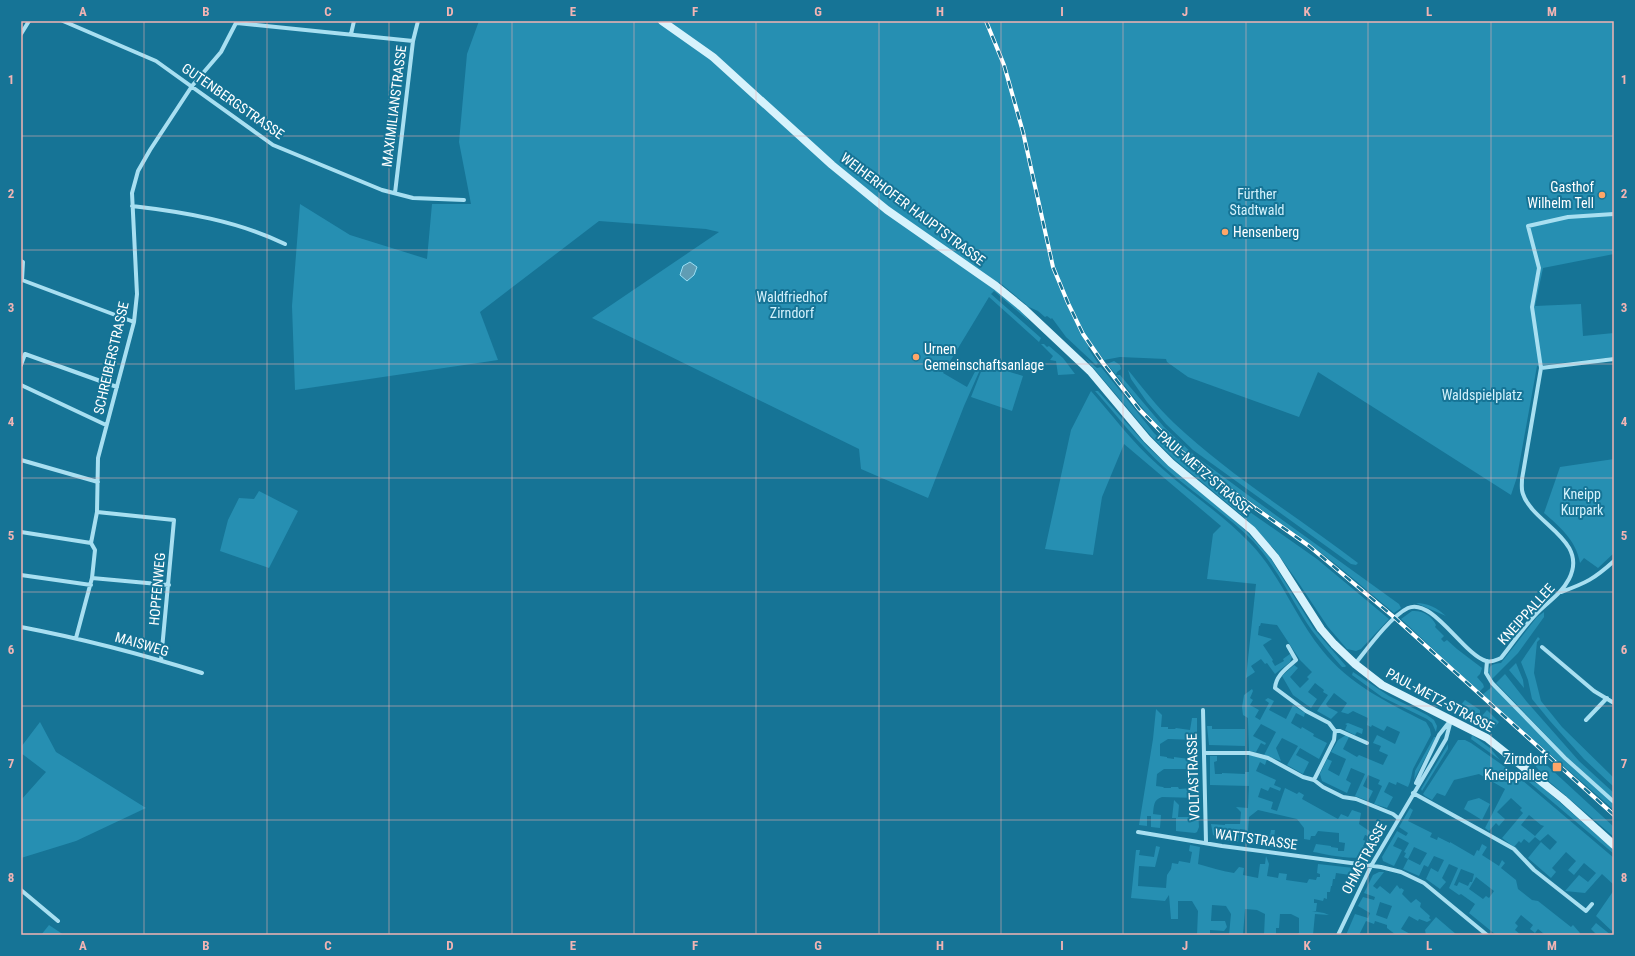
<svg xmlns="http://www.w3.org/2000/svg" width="1635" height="956" viewBox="0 0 1635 956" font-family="'Roboto Condensed',sans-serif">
	<rect width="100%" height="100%" fill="#167496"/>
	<path fill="#268fb2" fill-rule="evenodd" d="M479,21H1614V254L1543,268L1535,306L1581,304L1583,336L1614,333V357L1537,366L1517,477L1511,495L1318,372L1299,417L1188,377L1167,362L1166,359L1120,357L1104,360L1092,344L1088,348L1098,363L1096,365L1066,337L1052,318L1051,319L1047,316L1045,317L1038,311L1029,307L999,282L994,289L1022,311L1029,321L994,291L991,294L1041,338L1039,342L989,297L943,373L967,387L979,364L983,363L964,406L928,498L861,469L859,449L592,318L719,232L706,229L599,221L480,312L498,360L295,390L292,306L300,204L350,235L427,259L432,204H471L459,142L467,54Z
		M1041,344H1044L1047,347L1049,346L1063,358L1075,374L1058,375L1056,361L1050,360L1053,356Z
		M1085,358L1097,368L1101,367L1154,433L1178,456L1247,510L1317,559L1389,619L1361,649L1356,651L1347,649L1328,627L1300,585L1275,550L1243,516L1175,460L1151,436Z
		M1114,361L1120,365L1121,369L1117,372L1116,375H1120L1164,427L1194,455L1248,495L1399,604L1401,608L1394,613C1363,587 1331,559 1297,535C1252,502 1203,471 1163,431C1142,410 1126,386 1107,364Z
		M984,364L1023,376L1012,411L971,397Z
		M1128,370C1143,388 1157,407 1174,423C1230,476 1297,516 1358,563L1356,565L1351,564L1193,450L1166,424L1147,402L1131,379Z
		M1091,391C1113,416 1133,443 1158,465C1188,492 1222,514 1250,543C1280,574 1295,617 1322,650C1349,684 1388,703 1426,722L1430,729L1431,735L1413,769L1410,782L1408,787L1397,782L1396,785L1389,782L1384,792L1393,797L1387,808L1374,804L1382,786L1378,784L1380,780L1368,775L1363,786L1373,791L1368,801L1355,796L1365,774L1351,768L1346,780L1351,783L1347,793L1322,781L1320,774L1327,759L1332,761L1328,770L1339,776L1346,759L1331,752L1338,740L1346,735L1349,737L1343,749L1357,757L1359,755L1383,765L1388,755L1379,751L1381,746L1373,743L1377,735L1395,744L1400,732L1387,726L1384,731L1372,725L1371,727L1367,725L1368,718L1353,711L1348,714L1341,712L1347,703L1334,693L1326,704L1328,707L1338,712L1331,719L1317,711L1328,695L1323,692L1324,690L1315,683L1308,692L1317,699L1311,708L1293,695L1282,676L1294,665L1298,668L1290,677L1300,688L1309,679L1307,677L1312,672L1300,660L1277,625L1261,623L1260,626H1259L1258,635L1272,639L1263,645L1273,660L1272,661L1275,666L1284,661L1283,659L1290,654L1292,657L1290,662L1275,674L1267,663L1265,664L1261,659L1251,666L1255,672L1246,678L1256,584L1207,579L1213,534L1221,526L1124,444L1102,497L1093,555L1045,549L1071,430Z
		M1095,391H1098L1148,447L1173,470L1224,511L1246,531L1269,556L1314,629L1346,666L1345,667H1342C1328,651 1314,635 1303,617C1287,591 1274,564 1253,541C1226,514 1193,493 1164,467C1139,444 1118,417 1095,391Z
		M1614,459V553L1598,568L1584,558L1580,563C1576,540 1560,527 1544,513L1560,467Z
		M259,491L298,511L269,568L220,551L228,520L239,498L254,499Z
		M1416,603C1428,603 1437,608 1446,616Z
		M1412,611C1423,610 1432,616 1436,625L1435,627L1444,636L1441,639L1444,642L1447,640L1457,649L1482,668L1480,674L1477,677L1483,684L1484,687L1479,692L1401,619Z
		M1544,612V617L1518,653L1492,679L1488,672C1490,664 1493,664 1501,663L1537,617Z
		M1538,637L1540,639L1537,642L1534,673L1541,701L1562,727L1614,778V787L1584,759L1550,721L1532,699L1528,680L1521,662Z
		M1516,663L1523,680L1524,688L1509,670Z
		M1353,672L1389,696L1427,715L1434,720L1437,726L1436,732L1432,723L1427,719L1382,697L1352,675Z
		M1505,674L1527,702L1579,761L1614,793V800L1567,757L1496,683Z
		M1493,686L1564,759L1614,804V810L1482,695Z
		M1252,689L1253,691L1250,698L1253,700L1250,705L1259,710L1255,717L1260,720L1269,703L1265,700L1268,698L1274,701L1269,710L1286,719L1293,705L1305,713L1304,717L1296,713L1291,723L1301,729L1302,727L1314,734L1313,736L1327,743L1319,759L1300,748L1296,755L1309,762L1303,774L1287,765L1298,746L1282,738L1276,748L1281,761L1264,755L1276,732L1261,724L1253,736L1266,743L1265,745L1261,743L1256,752L1249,751L1248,718L1243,715L1242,707L1244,695Z
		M1465,700L1480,710V714L1473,723C1460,718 1454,712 1465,700Z
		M1156,709L1162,715L1161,727H1168V729H1175L1176,728L1190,730L1192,718H1197V740L1168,739L1160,744V756L1167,757V758L1174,759V757L1189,759L1191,742H1197V769H1164L1157,774L1156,786L1163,787L1164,788H1171V787H1178L1179,789L1193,788L1194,776H1197L1198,798L1162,797C1153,800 1154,806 1153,814L1161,815L1160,828L1151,827V816H1147V826L1139,825L1153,739Z
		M1487,710L1499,722L1494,728L1481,717Z
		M40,722L56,752L146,808L76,841L21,858V800L46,772L21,753V747Z
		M1348,723L1363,729L1362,734L1357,732L1355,735L1345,730L1347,725L1345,724Z
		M1207,726H1212V729H1245V746L1209,745Z
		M1472,735L1490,748L1500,760L1471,739Z
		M1434,737H1436L1414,780L1415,771Z
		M1458,740H1465L1471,743L1511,771L1509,774L1514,777L1516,775L1614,858V885L1602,874L1585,893L1565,891L1579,875L1588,882L1596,873L1584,863L1574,875L1568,870L1576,861L1566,852L1552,868L1556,872L1551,878L1528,858L1541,842L1550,850L1557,842L1548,834L1540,841L1535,837L1529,843L1524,839L1521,843L1519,841L1514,847L1502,838L1523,813L1520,810L1522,808L1511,798L1497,812L1505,819L1499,826L1496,823L1489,831L1485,828L1505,789L1479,774L1454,780L1445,796L1437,793L1432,800L1425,796L1423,794ZM1529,815L1541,825L1544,826L1535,836L1521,825Z
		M1448,744V749L1422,791L1421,789Z
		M1249,755L1267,759L1265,765L1260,762L1256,771L1276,780L1274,785L1281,788L1280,791L1270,787L1268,791L1261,788L1258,797L1273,802L1271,809L1277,811L1285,788L1297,794L1299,792L1304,795L1302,799L1338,819L1341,814L1348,817L1352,810L1361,813L1359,824L1371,832L1368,836L1365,835L1363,840L1366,841L1363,846L1371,852C1363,864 1327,854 1313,852L1316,844L1331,846V847L1338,848V851H1344L1345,843L1339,842V833L1318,831L1315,836H1311L1310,840L1304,839V828L1297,819L1258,810L1249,817L1248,831L1270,836L1271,830H1275L1273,847L1245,843L1247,830L1240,829L1238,842L1223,840L1213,835L1211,824L1225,825V824H1240L1241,812L1236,807L1248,808L1249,786L1210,785V756H1217V761L1214,762L1215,774H1222V773L1245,774V772H1249Z
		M1539,758L1614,827V837L1545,778L1534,764Z
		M1522,776L1540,785L1614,850V854Z
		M1479,798L1490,804L1482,820L1464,809L1468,801Z
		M1174,800L1179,805L1178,817H1193L1194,805L1196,808H1198L1199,827L1197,832L1195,833L1176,831V818H1172Z
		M1410,808L1413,810L1408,821L1432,833L1430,837L1437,840L1438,837L1450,843V842L1474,856L1477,850L1479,851L1482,844L1487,847L1482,855L1499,866L1502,860L1505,863L1501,868L1516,880L1518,889L1532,900L1538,901L1571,927L1573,925L1580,933L1579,935H1543L1544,934L1538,929L1535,933L1530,929L1533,925L1521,915L1515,923L1518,926L1515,930L1521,935H1496L1469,913L1475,904L1461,894L1459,895L1449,888L1458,868L1449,864L1442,878L1446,882L1440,889L1426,879L1431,868L1438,872L1444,860L1434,856L1428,867L1424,865L1419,876L1403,869L1408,859L1404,857L1406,853L1404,852L1409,843L1398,837L1393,846L1402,850L1394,866L1383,861L1382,857L1397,831L1406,836L1408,833L1399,827ZM1414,847L1427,853L1420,865L1408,859ZM1461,869L1474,874L1472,882H1470L1468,886L1459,882L1457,886L1454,885ZM1476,877L1494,891L1489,898L1486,896L1483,899L1469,889Z
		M1276,838L1294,842V849L1275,847Z
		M1190,845L1200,847L1198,864C1210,867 1221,871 1234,873L1239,867L1244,868L1243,875L1258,878L1260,864H1265L1266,856L1269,864L1267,876L1278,878L1279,873L1287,874L1286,880L1307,883L1309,879L1316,880L1317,877H1320V874L1317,873L1318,864L1354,868L1358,872L1357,876L1336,873L1335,879H1333L1332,886H1331L1330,892H1327V899L1324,898L1323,901L1314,899V903H1317L1316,911H1312L1324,913L1329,915L1315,914L1313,935H1296L1299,933V918L1291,914H1280L1279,928H1276V935H1264L1265,914L1257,910L1245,909L1243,935H1229L1231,914L1226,906L1212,905L1211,921H1225L1227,927L1224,931L1210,930V935H1197L1198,911L1192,901H1178V919H1171L1169,895L1165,901L1131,898L1136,850H1140L1139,855L1154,857L1156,846L1160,847L1155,867L1139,866L1138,886L1166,888L1167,875L1171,869L1172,863L1178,864L1179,861L1190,863L1192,852L1189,851Z
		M1379,872H1384L1373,886L1377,889L1380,886L1390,894L1397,885L1400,889L1401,888L1404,890L1402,894L1411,903L1416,899L1421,903L1420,907L1430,916L1429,918L1431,920L1427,922L1419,919L1418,921L1409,916L1401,929L1412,935H1396L1387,928V925L1375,921L1374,924L1366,921L1359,935H1346L1355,914L1368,918L1370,913L1358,906L1363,897L1374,900L1375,897L1364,893L1373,875ZM1380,902L1392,906L1387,919L1376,915Z
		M1614,890V933L1596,916Z
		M1436,917L1457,935H1426L1425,930Z
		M1596,923L1611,935H1597L1591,929Z
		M49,925L64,935H41Z"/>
	<path fill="#609db4" stroke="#9adff4" d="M690,262L697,267L694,275L687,281L680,275L683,266Z"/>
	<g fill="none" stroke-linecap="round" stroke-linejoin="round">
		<path stroke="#a8dff1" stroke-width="4" d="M63,21L156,61L273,145L382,190L413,198L464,200
			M237,23L413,41
			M21,34L29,21
			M351,34L354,21
			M395,193L413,41L418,21
			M132,206C184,212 238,221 285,244
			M21,261L23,262L22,280L134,322
			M21,365L25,354L117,387
			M1541,368L1614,359
			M21,385L106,425
			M21,460L98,482
			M97,512L174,520L161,660
			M21,532L91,543
			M21,575L91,585
			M92,578L169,585
			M1561,592C1586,583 1594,579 1614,561
			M21,627C84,639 141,654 202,673
			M76,638L92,578L95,550L91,543L97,512L98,458L134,322L137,294L132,193L138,171L150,150L192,86L221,52L237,21
			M1288,646L1296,660C1287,668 1276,675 1275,688L1306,711L1329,723L1335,731L1334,740L1314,780
			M1542,647L1594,691L1614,703
			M1487,661L1486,673L1492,683L1565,758L1614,802
			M1355,664C1367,649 1391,616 1408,608C1432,597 1463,654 1486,661C1492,663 1496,660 1501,658C1513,643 1524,626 1538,612C1549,601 1561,594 1569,579C1589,540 1533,524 1523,494C1521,490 1522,484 1522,479L1541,368L1532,307L1539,268L1528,226L1568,217L1614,214
			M1203,710L1206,842
			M1586,720L1607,698
			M1335,731H1340L1367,743
			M1204,753H1249L1268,758L1303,777L1314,780L1323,787L1343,797L1356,799L1393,814L1398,818
			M1416,783L1439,735L1450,721
			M1413,793L1480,830L1514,849L1534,870L1586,911L1592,904
			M1138,832L1222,846L1381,867L1401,872L1424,883L1487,935
			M21,890L58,921
			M1338,935L1371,866L1446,739L1451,720"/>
		<path stroke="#d6f2fc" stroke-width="8" d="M662,21L713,57L832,165L887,210L996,286L1023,308L1090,371L1147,439L1171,463L1252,530L1275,557L1321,629L1334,644L1355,664L1382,685L1487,738L1563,799L1614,845"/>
		<defs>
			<path id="rail" d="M986,21L1004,65L1023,132L1053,267L1068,303L1083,334L1103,363L1139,409L1176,447L1217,481L1309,546L1395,618L1614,815"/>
		</defs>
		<use href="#rail" stroke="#fff" stroke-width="4"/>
		<use href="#rail" stroke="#167496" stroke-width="2.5" stroke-dasharray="8" stroke-linecap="butt"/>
	</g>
	<path fill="none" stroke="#f1b4b4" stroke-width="1" stroke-opacity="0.55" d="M144,21V935M267,21V935M389,21V935M512,21V935M634,21V935M756,21V935M879,21V935M1001,21V935M1123,21V935M1246,21V935M1368,21V935M1491,21V935M21,136H1614M21,250H1614M21,364H1614M21,478H1614M21,592H1614M21,706H1614M21,820H1614"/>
	<g fill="#ffa668" stroke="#167496" stroke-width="1.5">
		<circle cx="1602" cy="195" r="4"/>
		<circle cx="1225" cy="232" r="4"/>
		<circle cx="916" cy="357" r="4"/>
		<rect x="1552" y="762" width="10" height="10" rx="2"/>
	</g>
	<g text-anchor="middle" stroke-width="4" stroke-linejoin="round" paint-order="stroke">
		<g font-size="14" fill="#fff" stroke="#167496">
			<text transform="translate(233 101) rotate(35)" y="5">GUTENBERGSTRASSE</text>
			<text transform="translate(394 106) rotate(-83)" y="5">MAXIMILIANSTRASSE</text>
			<text transform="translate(913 209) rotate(37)" y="5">WEIHERHOFER HAUPTSTRASSE</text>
			<text transform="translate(111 358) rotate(-77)" y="5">SCHREIBERSTRASSE</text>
			<text transform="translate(1205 473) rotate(41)" y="5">PAUL-METZ-STRASSE</text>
			<text transform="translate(157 589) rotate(-85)" y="5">HOPFENWEG</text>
			<text transform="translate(1526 614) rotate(-48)" y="5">KNEIPPALLEE</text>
			<text transform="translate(142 644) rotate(16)" y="5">MAISWEG</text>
			<text transform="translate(1440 700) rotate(28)" y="5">PAUL-METZ-STRASSE</text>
			<text transform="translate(1193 777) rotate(-92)" y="5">VOLTASTRASSE</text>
			<text transform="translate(1256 839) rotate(8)" y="5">WATTSTRASSE</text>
			<text transform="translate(1364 858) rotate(-62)" y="5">OHMSTRASSE</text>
		</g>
		<g font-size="14" fill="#fff" stroke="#167496" text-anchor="end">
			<text x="1594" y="192">Gasthof<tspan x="1594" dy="16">Wilhelm Tell</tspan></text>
			<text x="1233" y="237" text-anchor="start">Hensenberg</text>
			<text x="924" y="354" text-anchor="start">Urnen<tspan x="924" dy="16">Gemeinschaftsanlage</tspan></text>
			<text x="1548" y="764">Zirndorf<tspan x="1548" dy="16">Kneippallee</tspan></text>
		</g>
		<g font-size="14" fill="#d4f2fc" stroke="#167496">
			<text x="1257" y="199">Fürther<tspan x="1257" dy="16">Stadtwald</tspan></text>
			<text x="792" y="302">Waldfriedhof<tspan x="792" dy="16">Zirndorf</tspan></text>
			<text x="1482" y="400">Waldspielplatz</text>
			<text x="1582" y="499">Kneipp<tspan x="1582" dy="16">Kurpark</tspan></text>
		</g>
	</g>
	<rect width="1635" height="956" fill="none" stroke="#167496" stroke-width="44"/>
	<rect x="22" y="22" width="1591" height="912" fill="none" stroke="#f1b4b4" stroke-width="1.5"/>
	<g font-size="13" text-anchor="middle" font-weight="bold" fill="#f1b4b4">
		<text x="83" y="16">A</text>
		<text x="206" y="16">B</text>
		<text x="328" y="16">C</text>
		<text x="450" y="16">D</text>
		<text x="573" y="16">E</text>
		<text x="695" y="16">F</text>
		<text x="818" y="16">G</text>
		<text x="940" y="16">H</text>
		<text x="1062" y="16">I</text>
		<text x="1185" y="16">J</text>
		<text x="1307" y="16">K</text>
		<text x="1429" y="16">L</text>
		<text x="1552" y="16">M</text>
		<text x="11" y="84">1</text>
		<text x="1624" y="84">1</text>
		<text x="11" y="198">2</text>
		<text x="1624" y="198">2</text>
		<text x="11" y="312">3</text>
		<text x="1624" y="312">3</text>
		<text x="11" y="426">4</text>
		<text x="1624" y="426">4</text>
		<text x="11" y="540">5</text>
		<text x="1624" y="540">5</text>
		<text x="11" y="654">6</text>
		<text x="1624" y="654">6</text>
		<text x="11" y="768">7</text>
		<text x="1624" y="768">7</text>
		<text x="11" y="882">8</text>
		<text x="1624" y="882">8</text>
		<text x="83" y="950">A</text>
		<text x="206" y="950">B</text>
		<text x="328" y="950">C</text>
		<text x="450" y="950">D</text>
		<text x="573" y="950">E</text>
		<text x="695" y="950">F</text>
		<text x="818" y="950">G</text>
		<text x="940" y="950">H</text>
		<text x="1062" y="950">I</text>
		<text x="1185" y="950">J</text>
		<text x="1307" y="950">K</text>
		<text x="1429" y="950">L</text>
		<text x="1552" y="950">M</text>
	</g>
</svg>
